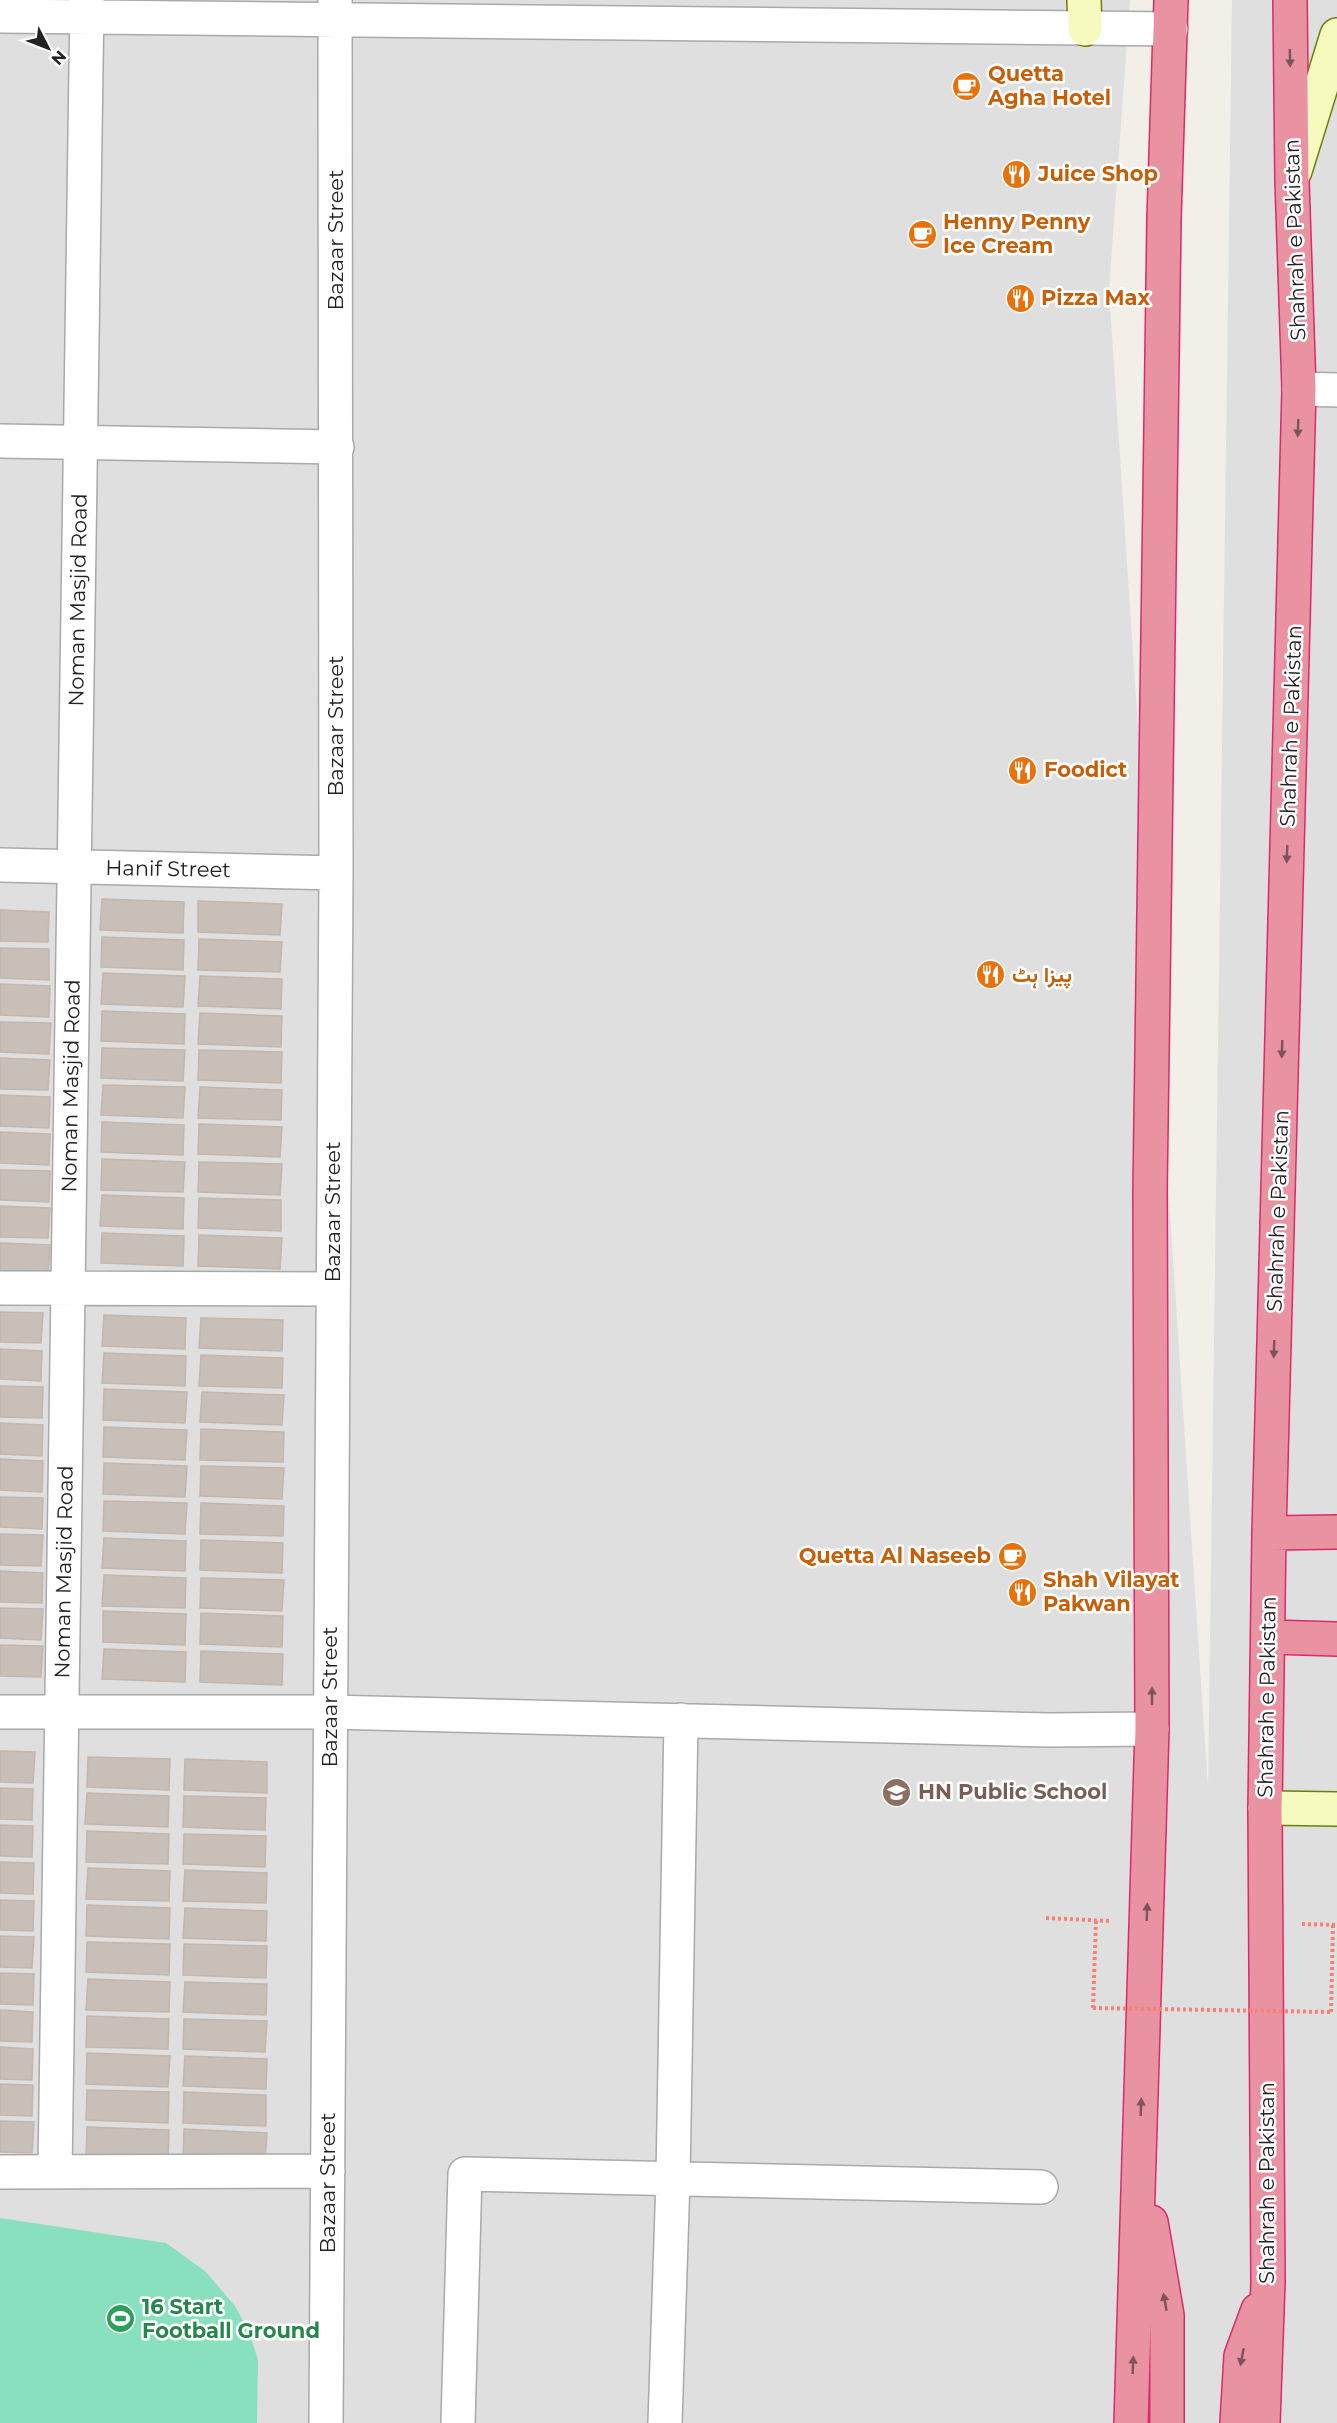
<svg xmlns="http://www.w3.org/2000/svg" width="1337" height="2423" viewBox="0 0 1337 2423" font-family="Montserrat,Vazirmatn,sans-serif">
	<rect width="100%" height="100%" fill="#f2efe9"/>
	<path fill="#e0dfdf" d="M0,0H1130L1109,290L1208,1788L1232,0H1337V2423H0Z"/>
	<path fill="#88e0be" d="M0,2218L166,2243L205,2271L235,2306L249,2332L258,2360L257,2423H0Z"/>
	<path fill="#c7bfb8" stroke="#c4b6ab" stroke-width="1.5" d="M102,899L184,902L183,933L100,930Z
		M198,901L282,904L280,935L198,932Z
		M0,910L49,912L48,942L0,941Z
		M102,937L184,940L183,970L101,967Z
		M199,939L282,942L280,972L198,970Z
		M0,948L49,949V980L0,978Z
		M103,973L185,976L183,1007L101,1004Z
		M200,976L282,979L281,1009L198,1006Z
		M0,984L50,986L49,1017L0,1015Z
		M102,1011L185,1014L184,1044L101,1041Z
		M200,1013L282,1016L281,1047L198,1044Z
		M0,1022L51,1023L49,1054L0,1052Z
		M102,1048L185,1050L183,1081L101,1078Z
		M199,1050L282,1052L281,1083L198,1080Z
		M0,1058L50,1060L48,1090L0,1089Z
		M103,1085L185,1087L183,1118L101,1115Z
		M200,1087L282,1090L281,1120L198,1118Z
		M0,1095L50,1097L49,1128L0,1126Z
		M102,1122L184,1125L183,1155L101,1152Z
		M199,1124L282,1127L280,1157L198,1154Z
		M0,1132L50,1134L49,1165L0,1163Z
		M102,1159L185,1162L183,1192L101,1190Z
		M199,1162L282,1164L280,1195L198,1192Z
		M0,1170L50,1171L49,1202L0,1200Z
		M102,1195L184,1198L183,1229L100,1226Z
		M199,1198L281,1200V1231L198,1228Z
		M0,1206L50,1208L48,1238L0,1237Z
		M102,1233L184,1236L183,1266L101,1263Z
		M199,1235L282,1238L280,1269L198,1266Z
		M0,1243L50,1245L48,1276L0,1274Z
		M0,1312L43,1313L41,1343L0,1342Z
		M104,1315L186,1318L185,1349L102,1346Z
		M201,1318L283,1320L282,1351L199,1348Z
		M0,1349L42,1351L41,1381L0,1379Z
		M104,1353L186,1356L185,1386L102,1383Z
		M201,1355L283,1358L282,1388L199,1386Z
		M0,1386L43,1387L42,1418L0,1417Z
		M104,1389L187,1392L185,1423L103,1420Z
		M202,1392L284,1395L282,1425L200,1422Z
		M0,1423L43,1425L42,1456L0,1454Z
		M104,1427L187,1430L185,1460L103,1457Z
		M201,1429L284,1432L283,1462L200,1460Z
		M0,1459L43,1461L42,1492L0,1490Z
		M104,1463L187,1466L185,1497L103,1494Z
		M201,1466L284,1468L282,1499L200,1496Z
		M0,1497L43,1498L42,1529L0,1527Z
		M104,1501L187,1503L185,1534L103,1531Z
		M201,1503L284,1506L283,1536L200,1534Z
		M0,1534L43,1535L41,1566L0,1565Z
		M104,1538L186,1541L185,1571L102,1568Z
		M201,1540L283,1543L282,1573L200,1570Z
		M0,1571L43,1573L42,1603L0,1602Z
		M104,1575L186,1578L185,1608L102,1606Z
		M201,1578L284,1580L282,1611L200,1608Z
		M0,1608L43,1609L41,1640L0,1638Z
		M103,1611L186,1614L185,1645L103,1642Z
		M201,1613L283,1616L282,1647L200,1644Z
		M0,1645L43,1646L41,1677L0,1676Z
		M104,1649L186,1652L185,1682L102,1679Z
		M201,1651L283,1654L282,1685L200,1682Z
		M0,1751L35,1752L33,1783L0,1782Z
		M88,1757L170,1759L169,1790L87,1787Z
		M185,1759L267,1762V1793L184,1790Z
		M0,1788L33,1789L32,1820L0,1819Z
		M87,1793L169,1796L168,1827L85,1824Z
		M184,1796L266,1798L265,1830L183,1827Z
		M0,1825L33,1826L32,1857L0,1856Z
		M87,1831L169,1834L168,1864L86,1862Z
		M184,1834L266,1836L265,1867L183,1864Z
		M0,1862L34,1863L33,1894L0,1893Z
		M88,1868L170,1871L169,1901L86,1899Z
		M185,1870L267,1873L266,1903L183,1901Z
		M0,1900L34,1901L33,1931L0,1930Z
		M87,1905L170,1908L169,1939L86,1936Z
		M185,1908L267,1911L266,1941L183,1938Z
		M0,1936L34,1937L32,1968L0,1967Z
		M87,1942L170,1944L169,1975L86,1972Z
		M184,1944L267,1946L266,1978L183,1975Z
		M0,1973L34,1974L33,2005L0,2004Z
		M88,1979L170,1982L169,2012L86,2010Z
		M185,1982L267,1984L266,2015L183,2012Z
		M0,2010L33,2012L32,2042L0,2041Z
		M87,2016L169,2019L168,2049L86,2047Z
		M184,2019L267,2021L265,2052L183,2049Z
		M0,2047L33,2049L32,2080L0,2079Z
		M87,2053L170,2056L168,2087L86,2084Z
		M185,2056L267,2059L266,2089L183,2086Z
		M0,2084L33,2085L32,2116L0,2115Z
		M87,2090L169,2092L168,2123L86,2120Z
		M184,2092L266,2095V2126L183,2123Z
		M0,2121L34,2122L32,2153L0,2152Z
		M87,2127L169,2130L168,2161L86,2158Z
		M184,2129L267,2133L265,2163L183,2160Z"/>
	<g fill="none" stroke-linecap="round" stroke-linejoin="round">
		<defs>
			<path id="street" d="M0,16L1171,29
				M1299,389L1337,390
				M0,441L337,447
				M0,865L336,873
				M0,1288L332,1289
				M0,1712H329L1050,1730L1152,1729
				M0,2172L328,2171
				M55,2172L87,0
				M326,2423L336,873L335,0
				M458,2423L465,2174L1041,2187
				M665,2423L673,2179L681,1720"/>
			<path id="secondary" d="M1084,0L1085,29
				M1295,171L1337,35
				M1265,1808L1337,1809"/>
			<path id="highway" d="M1269,1533L1337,1532
				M1269,1637L1337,1639
				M1151,2222L1167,2315V2423
				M1131,2423L1152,1729L1150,1192L1164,219L1171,0
				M1237,2423L1241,2356L1258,2310
				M1263,2423L1268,2282L1265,1808L1269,1533L1299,389L1292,181L1290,0"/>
		</defs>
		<use href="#street" stroke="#a9a9a9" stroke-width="36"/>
		<use href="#secondary" stroke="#707d05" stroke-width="36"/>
		<use href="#highway" stroke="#dc2a67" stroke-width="36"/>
		<path stroke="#fa8072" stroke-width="4" stroke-dasharray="3 3" stroke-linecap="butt" d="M1046,1918L1110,1921
			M1302,1924L1337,1925
			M1093,2008L1096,1920
			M1331,2012L1333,1925"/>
		<use href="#street" stroke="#fff" stroke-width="33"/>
		<use href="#secondary" stroke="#f7fabf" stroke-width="33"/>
		<use href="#highway" stroke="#e892a2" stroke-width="33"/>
		<path stroke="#fa8072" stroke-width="4" stroke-dasharray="3 3" stroke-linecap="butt" d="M1093,2008L1331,2012"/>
	</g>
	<defs><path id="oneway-solid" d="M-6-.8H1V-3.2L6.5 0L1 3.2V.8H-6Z" transform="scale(1.5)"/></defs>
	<g fill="#7b545c">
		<use href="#oneway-solid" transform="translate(1290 58) rotate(89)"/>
		<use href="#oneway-solid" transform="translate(1298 428) rotate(92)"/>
		<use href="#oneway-solid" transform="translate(1287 854) rotate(92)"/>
		<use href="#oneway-solid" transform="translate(1282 1049) rotate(92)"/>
		<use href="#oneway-solid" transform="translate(1274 1349) rotate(92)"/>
		<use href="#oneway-solid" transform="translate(1152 1696) rotate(-90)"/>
		<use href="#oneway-solid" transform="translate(1147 1912) rotate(-88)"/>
		<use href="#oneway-solid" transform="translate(1141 2107) rotate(-88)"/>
		<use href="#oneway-solid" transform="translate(1165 2302) rotate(-100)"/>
		<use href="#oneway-solid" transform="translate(1242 2357) rotate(101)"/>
		<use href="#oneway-solid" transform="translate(1133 2365) rotate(-88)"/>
	</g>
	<defs>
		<symbol id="cafe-disc" viewBox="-11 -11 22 22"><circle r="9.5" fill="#e8710a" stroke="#fff"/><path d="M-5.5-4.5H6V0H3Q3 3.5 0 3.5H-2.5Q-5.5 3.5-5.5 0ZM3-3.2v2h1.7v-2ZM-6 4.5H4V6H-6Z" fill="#fff"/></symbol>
		<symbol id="restaurant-disc" viewBox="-11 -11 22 22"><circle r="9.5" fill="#e8710a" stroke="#fff"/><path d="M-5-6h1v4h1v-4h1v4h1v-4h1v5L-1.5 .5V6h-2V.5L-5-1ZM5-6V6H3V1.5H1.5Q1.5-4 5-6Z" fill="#fff"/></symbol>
		<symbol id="school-disc" viewBox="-11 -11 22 22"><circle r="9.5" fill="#8d6e63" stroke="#fff"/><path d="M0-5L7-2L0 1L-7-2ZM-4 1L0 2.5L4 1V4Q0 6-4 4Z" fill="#fff"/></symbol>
		<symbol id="stadium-disc" viewBox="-11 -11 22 22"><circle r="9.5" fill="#2e9e5b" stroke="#fff"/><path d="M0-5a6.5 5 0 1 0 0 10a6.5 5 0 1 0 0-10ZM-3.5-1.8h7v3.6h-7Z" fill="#fff"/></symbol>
	</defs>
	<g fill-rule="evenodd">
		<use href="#cafe-disc" x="950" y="70" width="33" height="33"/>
		<use href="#restaurant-disc" x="1000" y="158" width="33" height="33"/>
		<use href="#cafe-disc" x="906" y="218" width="33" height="33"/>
		<use href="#restaurant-disc" x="1004" y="282" width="33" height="33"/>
		<use href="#restaurant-disc" x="1006" y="754" width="33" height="33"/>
		<use href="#restaurant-disc" x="974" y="958" width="33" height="33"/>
		<use href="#cafe-disc" x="996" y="1540" width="33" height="33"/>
		<use href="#restaurant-disc" x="1006" y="1576" width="33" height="33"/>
		<use href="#school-disc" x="880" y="1776" width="33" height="33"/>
		<use href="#stadium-disc" x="104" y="2302" width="33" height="33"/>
	</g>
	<g text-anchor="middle" stroke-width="5" stroke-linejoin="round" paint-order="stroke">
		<g font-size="21" font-weight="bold" fill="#c56008" stroke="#fff" text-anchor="start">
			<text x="988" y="81">Quetta<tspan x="988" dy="24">Agha Hotel</tspan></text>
			<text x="1038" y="181">Juice Shop</text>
			<text x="943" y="229">Henny Penny<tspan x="943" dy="24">Ice Cream</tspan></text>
			<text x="1041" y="305">Pizza Max</text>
			<text x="1044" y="777">Foodict</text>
			<text x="1012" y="982">پیزا ہٹ</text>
			<text x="991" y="1563" text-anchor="end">Quetta Al Naseeb</text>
			<text x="1043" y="1587">Shah Vilayat<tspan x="1043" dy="24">Pakwan</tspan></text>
		</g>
		<g font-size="21" fill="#222" stroke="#fff">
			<text transform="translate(336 240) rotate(-90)" y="7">Bazaar Street</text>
			<text transform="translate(1295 240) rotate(-92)" y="7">Shahrah e Pakistan</text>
			<text transform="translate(78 600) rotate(-89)" y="7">Noman Masjid Road</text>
			<text transform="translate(336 726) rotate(-90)" y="7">Bazaar Street</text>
			<text transform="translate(1291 726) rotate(-88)" y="7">Shahrah e Pakistan</text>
			<text transform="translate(168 869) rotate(1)" y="7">Hanif Street</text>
			<text transform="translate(71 1086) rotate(-89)" y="7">Noman Masjid Road</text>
			<text transform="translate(1278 1211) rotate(-88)" y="7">Shahrah e Pakistan</text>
			<text transform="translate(333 1212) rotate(-90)" y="7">Bazaar Street</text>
			<text transform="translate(64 1572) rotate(-89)" y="7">Noman Masjid Road</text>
			<text transform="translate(330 1697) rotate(-90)" y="7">Bazaar Street</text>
			<text transform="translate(1267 1697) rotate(-89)" y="7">Shahrah e Pakistan</text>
			<text transform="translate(328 2183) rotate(-90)" y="7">Bazaar Street</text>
			<text transform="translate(1267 2183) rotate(-90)" y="7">Shahrah e Pakistan</text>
		</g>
		<g font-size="21" font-weight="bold" fill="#785e54" stroke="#fff" text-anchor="start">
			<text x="918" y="1799">HN Public School</text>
		</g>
		<g font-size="21" font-weight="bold" fill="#27864d" stroke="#fff" text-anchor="start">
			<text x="142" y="2314">16 Start<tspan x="142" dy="24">Football Ground</tspan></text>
		</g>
	</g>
	<g transform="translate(48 48) rotate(132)" stroke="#ffffff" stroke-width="4.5" paint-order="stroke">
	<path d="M0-4.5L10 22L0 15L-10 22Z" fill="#222222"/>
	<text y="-9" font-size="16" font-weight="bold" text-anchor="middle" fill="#222222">N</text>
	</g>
</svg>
